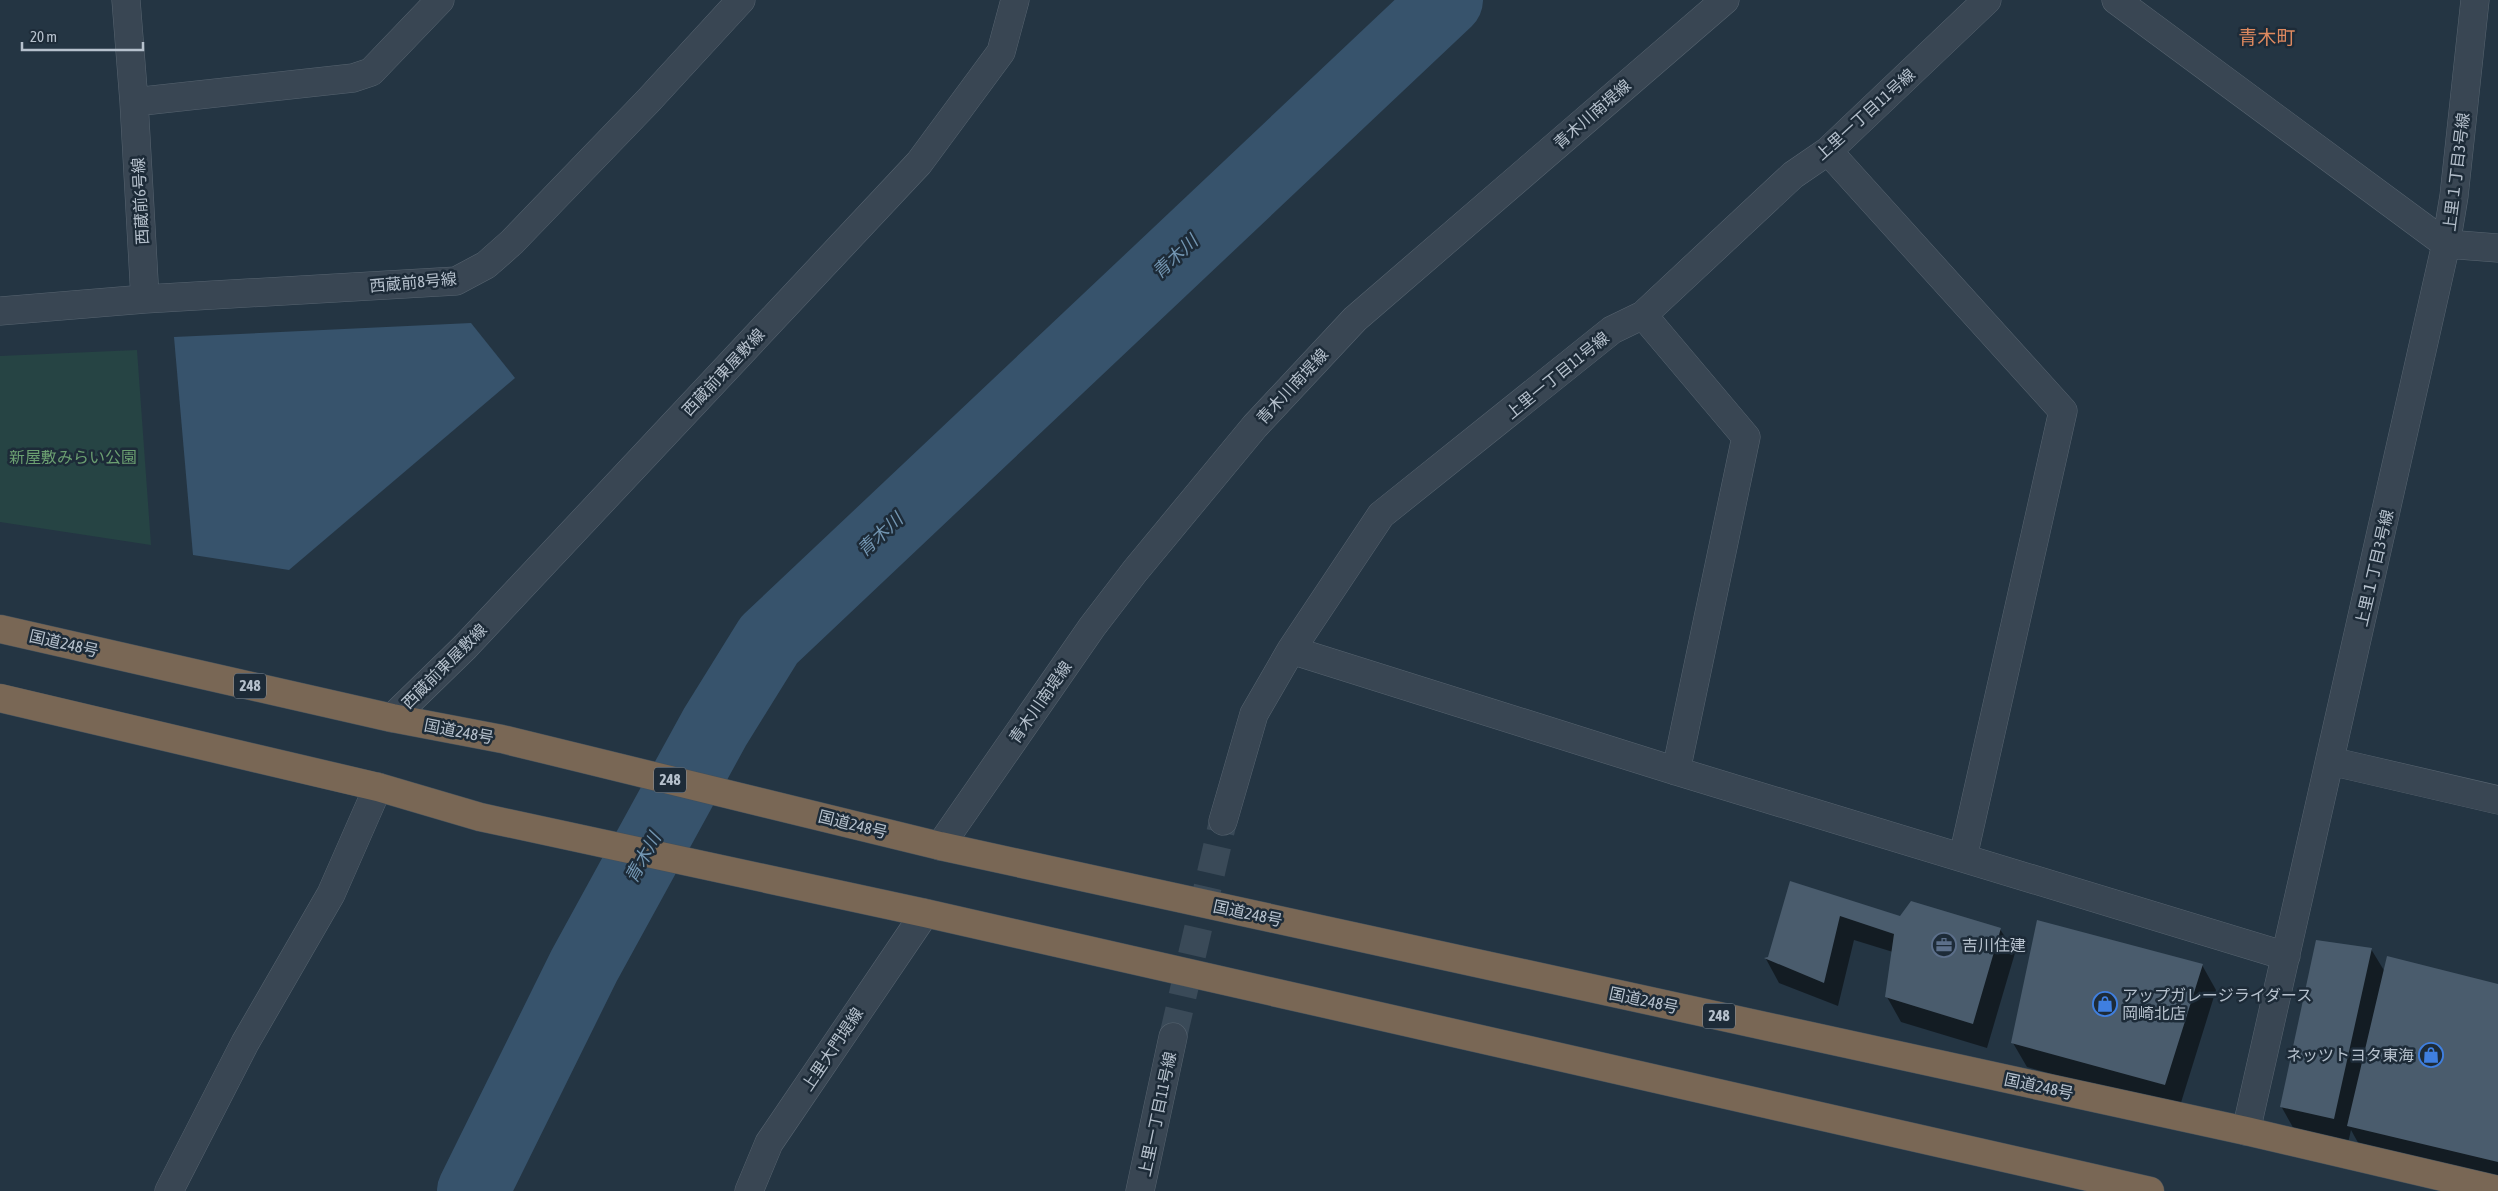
<svg xmlns="http://www.w3.org/2000/svg" width="2498" height="1191" viewBox="0 0 2498 1191" font-family="'Asap Condensed','Noto Sans JP',sans-serif">
	<rect width="100%" height="100%" fill="#243543"/>
	<path fill="#264444" d="M137,350L151,545L0,522V356Z"/>
	<path fill="#37536c" d="M471,323L515,378L289,570L193,555L174,337Z"/>
	<path fill="#0007" d="M1791,882L1901,918L2000,929L2015,953L1987,1048L1901,1022L1887,997L1893,952L1854,940L1838,1006L1779,983L1766,959L1769,958Z
		M2371,949L2385,972L2498,985V1189L2366,1157L2351,1130L2348,1143L2295,1131L2281,1106Z
		M2202,965L2216,990L2179,1109L2027,1067L2013,1043Z"/>
	<g fill="none" stroke-linecap="round" stroke-linejoin="round">
		<path stroke="#37536c" stroke-width="72" d="M473,1191L584,966L715,727L769,640L1447,0"/>
	</g>
	<path fill="#4a5c6d" d="M1790,881L1900,916L1911,901L2001,928L1973,1024L1885,997L1894,934L1840,916L1824,983L1764,958L1768,957Z
		M2037,920L2203,964L2165,1085L2011,1043Z
		M2316,940L2372,948L2334,1119L2280,1107Z
		M2387,956L2498,984V1162L2347,1126Z"/>
	<g fill="none" stroke-linecap="round" stroke-linejoin="round">
		<path stroke="#3a4a58" stroke-width="28" stroke-dasharray="28 14" stroke-linecap="butt" d="M1173,1037L1223,821"/>
		<defs>
			<path id="minor" d="M126,0L134,102L353,78L371,72L440,0
				M2116,0L2446,244L2498,248
				M134,102L145,299
				M1828,151L2063,411L1963,857
				M0,311L145,299L456,281L486,265L512,242L649,100L741,0
				M1643,315L1746,437L1676,771
				M1291,650L1676,771L2286,956
				M392,718L465,647L919,163L1001,52L1015,0
				M2330,761L2498,800
				M1223,821L1254,714L1291,650L1381,515L1612,330L1643,315L1793,175L1828,151L1987,0
				M940,846L1092,627L1135,571L1255,426L1355,319L1725,0
				M2246,1131L2446,244L2454,196L2475,0
				M169,1191L245,1043L331,894L378,787
				M749,1191L769,1143L925,913
				M1140,1191L1173,1037"/>
			<path id="highway" d="M0,629L392,718L502,739L940,846L2246,1131L2498,1190
				M0,698L378,787L480,817L925,913L2150,1191"/>
		</defs>
		<use href="#minor" stroke="#576470" stroke-width="29"/>
		<use href="#highway" stroke="#43515d" stroke-width="29"/>
		<use href="#minor" stroke="#394653" stroke-width="28"/>
		<use href="#highway" stroke="#796755" stroke-width="28"/>
	</g>
	<defs>
		<symbol id="office-ring" viewBox="-11 -11 22 22"><circle r="9.5" fill="#1d2b38" stroke="#5c6f8a" stroke-width="1.5"/><path d="M-6-3h4V-5.5h4V-3h4V5H-6ZM-1-4.5V-3h2v-1.5ZM-6 0V1H6V0Z" fill="#5c6f8a"/></symbol>
		<symbol id="shop-ring" viewBox="-11 -11 22 22"><circle r="9.5" fill="#1d2b38" stroke="#3f7fe0" stroke-width="1.5"/><path d="M-5-2.5h2.3a2.7 3.5 0 0 1 5.4 0H5L5.5 6h-11ZM-1.5-2.5h3a1.5 2.3 0 0 0-3 0Z" fill="#3f7fe0"/></symbol>
	</defs>
	<g fill-rule="evenodd">
		<use href="#office-ring" x="1930" y="931" width="28" height="28"/>
		<use href="#shop-ring" x="2091" y="990" width="28" height="28"/>
		<use href="#shop-ring" x="2417" y="1041" width="28" height="28"/>
	</g>
	<g text-anchor="middle" stroke-width="5" stroke-linejoin="round" paint-order="stroke">
		<g fill="#1d2b38" stroke="#8894a0" stroke-width="1">
			<rect x="234" y="673.5" width="32" height="25" rx="4"/>
			<rect x="654" y="767.5" width="32" height="25" rx="4"/>
			<rect x="1703" y="1003.5" width="32" height="25" rx="4"/>
		</g>
		<g font-size="15" font-weight="bold" fill="#b6c1cd">
			<text x="250" y="691">248</text>
			<text x="670" y="785">248</text>
			<text x="1719" y="1021">248</text>
		</g>
		<g font-size="16" fill="#b6c1cd" stroke="#1d2b38">
			<text transform="translate(1592 114) rotate(-41)" y="6">青木川南堤線</text>
			<text transform="translate(1865 114) rotate(-42)" y="6">上里一丁目11号線</text>
			<text transform="translate(2456 172) rotate(-83)" y="6">上里１丁目3号線</text>
			<text transform="translate(140 201) rotate(-93)" y="6">西蔵前6号線</text>
			<text transform="translate(413 282) rotate(-5)" y="6">西蔵前8号線</text>
			<text transform="translate(723 372) rotate(-47)" y="6">西蔵前東屋敷線</text>
			<text transform="translate(1557 375) rotate(-39)" y="6">上里一丁目11号線</text>
			<text transform="translate(1292 386) rotate(-47)" y="6">青木川南堤線</text>
			<text transform="translate(2374 568) rotate(-77)" y="6">上里１丁目3号線</text>
			<text transform="translate(64 643) rotate(13)" y="6">国道248号</text>
			<text transform="translate(444 666) rotate(-45)" y="6">西蔵前東屋敷線</text>
			<text transform="translate(1040 702) rotate(-55)" y="6">青木川南堤線</text>
			<text transform="translate(459 731) rotate(11)" y="6">国道248号</text>
			<text transform="translate(853 824) rotate(14)" y="6">国道248号</text>
			<text transform="translate(1248 913) rotate(12)" y="6">国道248号</text>
			<text transform="translate(1644 1000) rotate(12)" y="6">国道248号</text>
			<text transform="translate(832 1049) rotate(-56)" y="6">上里大門堤線</text>
			<text transform="translate(2039 1086) rotate(12)" y="6">国道248号</text>
			<text transform="translate(1157 1114) rotate(-78)" y="6">上里一丁目11号線</text>
		</g>
		<g font-size="16" fill="#6b9f71" stroke="#1d2b38">
			<text x="73" y="463">新屋敷みらい公園</text>
		</g>
		<g font-size="16" fill="#b6c1cd" stroke="#1d2b38" text-anchor="start">
			<text x="1962" y="951">吉川住建</text>
			<text x="2122" y="1001">アップガレージライダース<tspan x="2122" dy="18">岡崎北店</tspan></text>
			<text x="2414" y="1061" text-anchor="end">ネッツトヨタ東海</text>
		</g>
		<g font-size="18" font-style="italic" fill="#7396b2" stroke="#1d2b38">
			<text transform="translate(1175 257) rotate(-43)" y="6">青木川</text>
			<text transform="translate(880 535) rotate(-43)" y="6">青木川</text>
			<text transform="translate(643 858) rotate(-61)" y="6">青木川</text>
		</g>
		<g font-size="19" fill="#de895f" stroke="#1d2b38">
			<text x="2267" y="44">青木町</text>
		</g>
	</g>
	<path d="M22 42v8h121v-8" fill="none" stroke="#b6c1cd" stroke-width="2.5"/>
	<text x="30" y="42" font-size="15" fill="#b6c1cd" stroke="#1d2b38" stroke-width="4" paint-order="stroke">20 m</text>
</svg>
